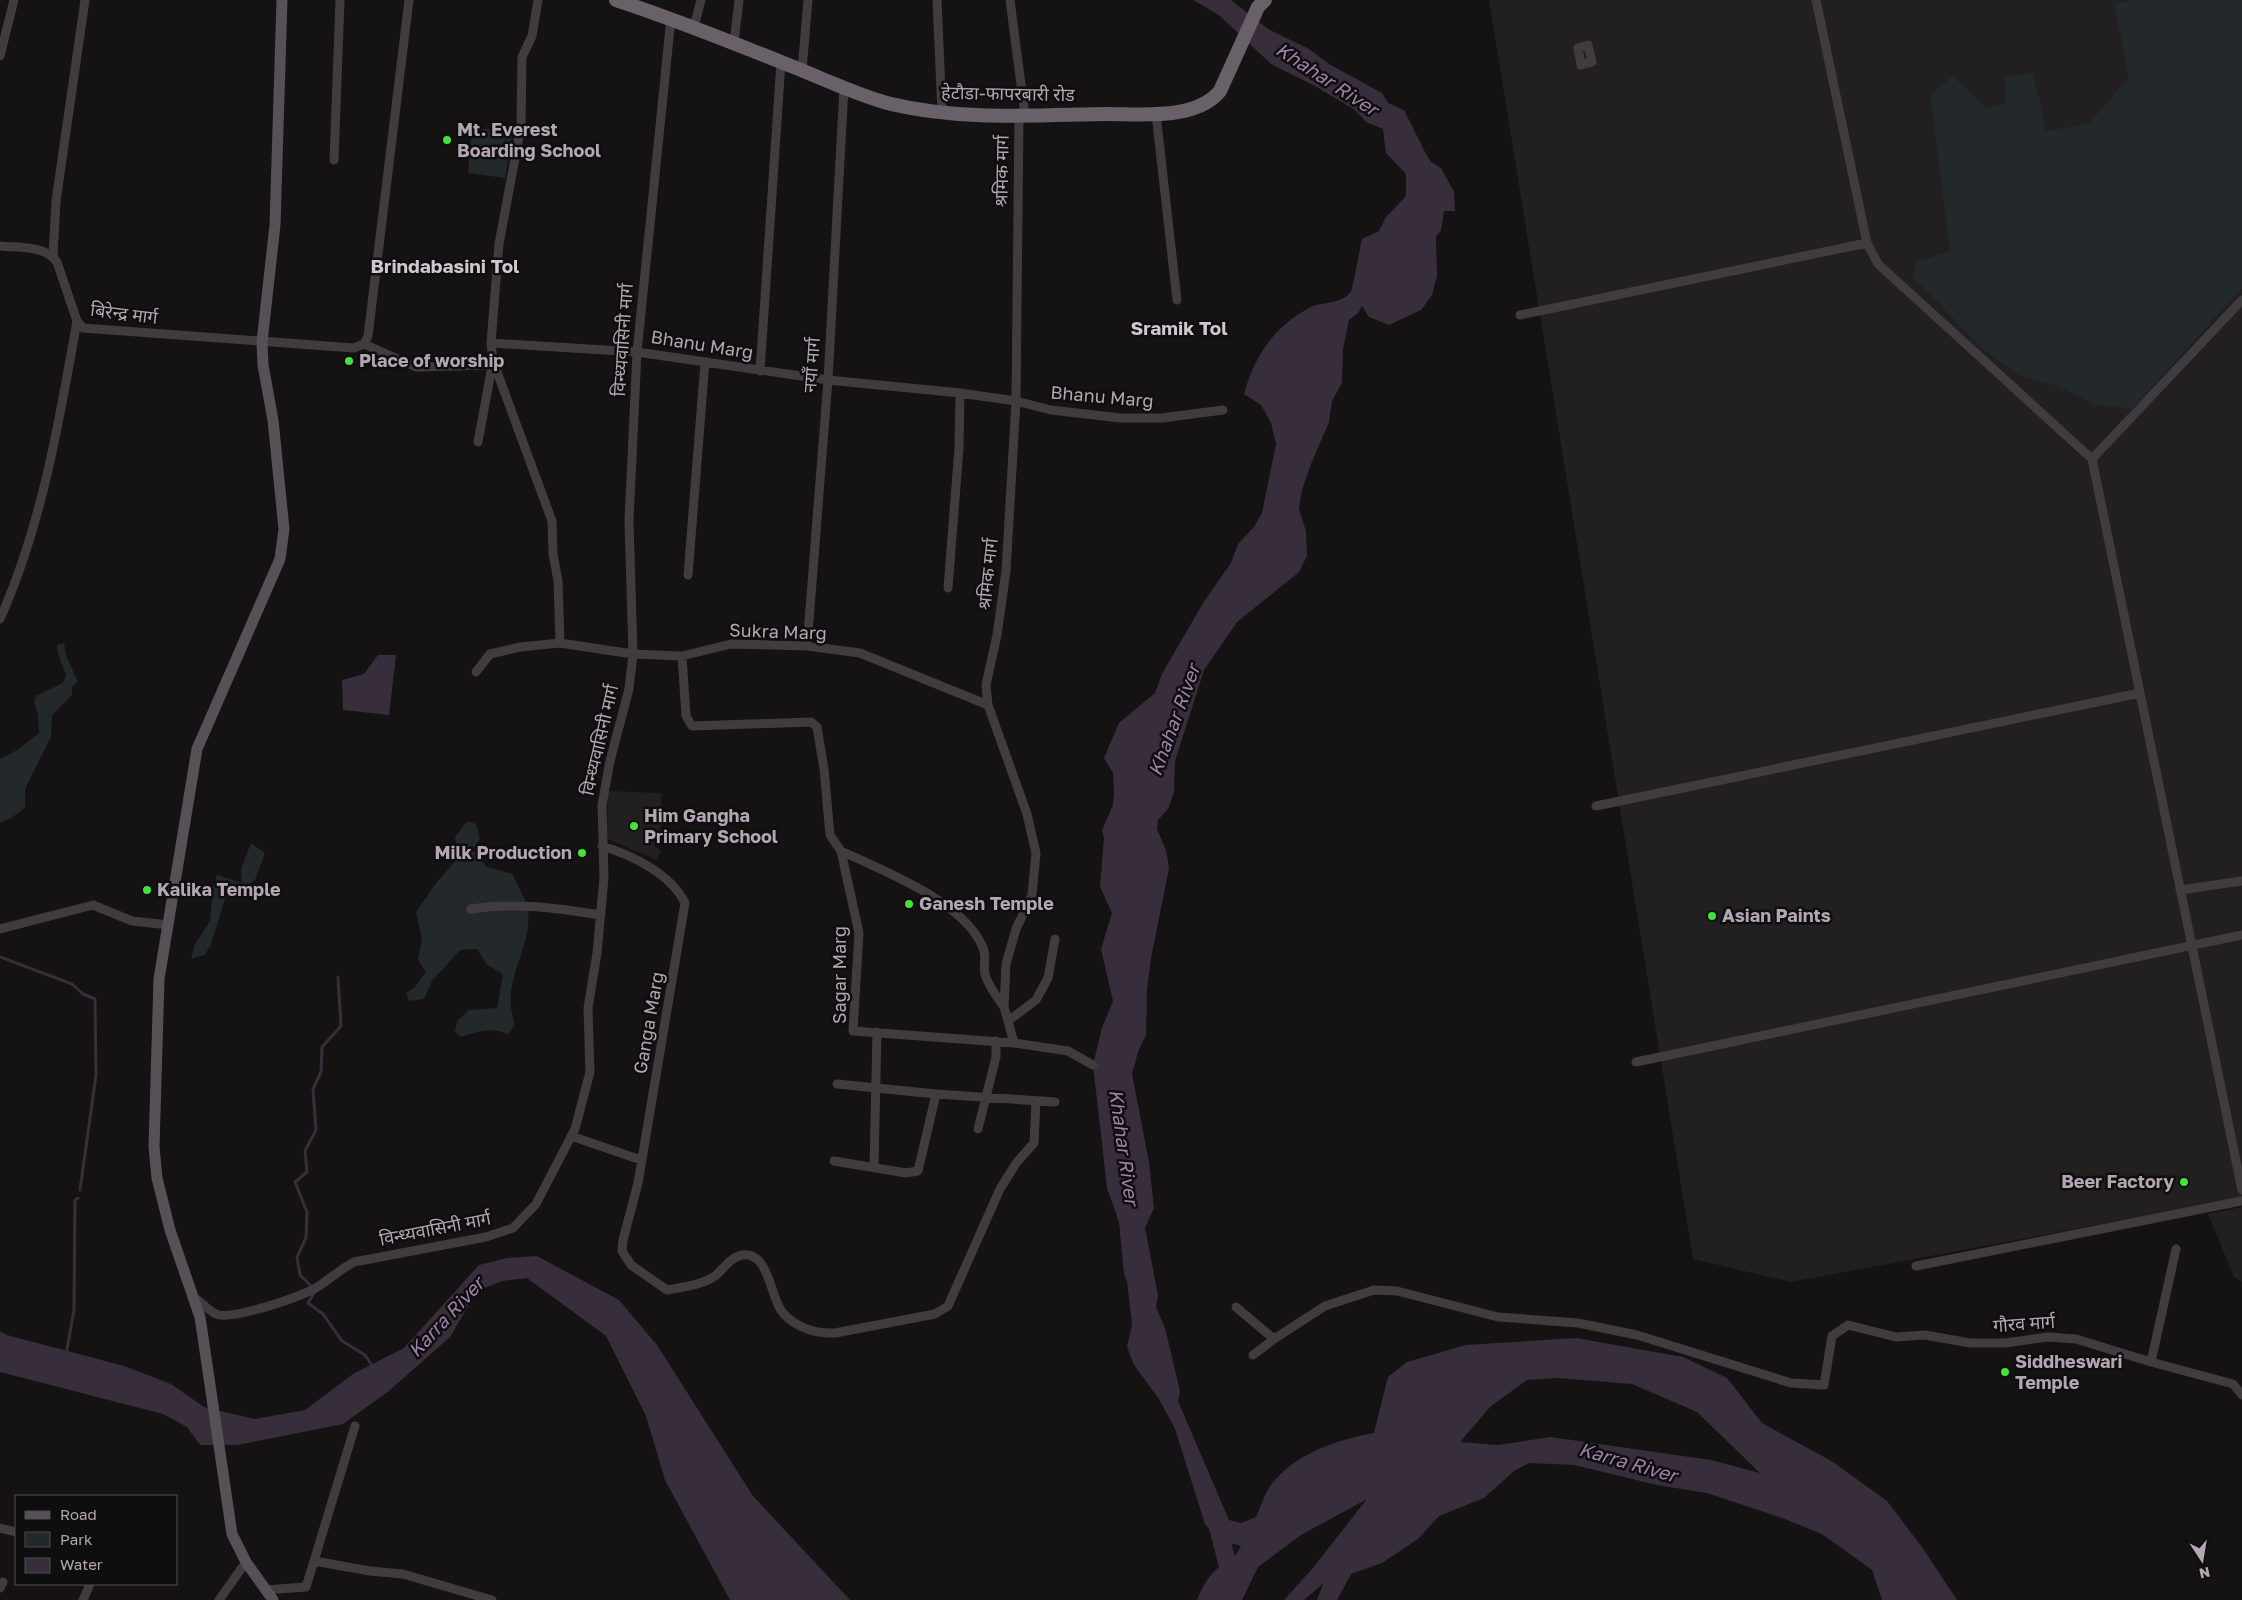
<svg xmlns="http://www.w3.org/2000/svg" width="2242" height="1600" viewBox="0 0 2242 1600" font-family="'Golos Text','Noto Sans Devanagari',sans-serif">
	<rect width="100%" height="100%" fill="#141213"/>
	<path fill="#211f20" d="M1489,0H2242V1198L1791,1282L1693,1259Z
		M608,791L661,793L663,825L660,827L662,835L654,845L661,851L657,860L607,839Z
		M2242,1207V1282L2234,1277L2208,1214Z"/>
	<path fill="#23282b" d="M2134,0H2242V288L2132,409L2095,405L2060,387L2018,375L1983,349L1913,277L1916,262L1950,251L1930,94L1953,76L1987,108L2006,103L2005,76L2032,73L2039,96L2046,131L2088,124L2129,77L2114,4Z
		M472,129H513L505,178L468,173Z
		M64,643L66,655L78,682L72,687V695L52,715L51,737L25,789V808L11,818L0,823V759L17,750L39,733L38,714L34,701L36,696L63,683L66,675L58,654L57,645Z
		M467,821L476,824L480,838L473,850L487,867L513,874C516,885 527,900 528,910C533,950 499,981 515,1024L508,1035C494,1026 476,1032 461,1037L455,1032L457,1021L469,1010L497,1008L503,974L487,965L477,949L460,950L432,981L424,999L409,1001L406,993L415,987L426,972L418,960L422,939L416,912L436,883L459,857L455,837Z
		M251,843L265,853L255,880L225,899L211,944L205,955L191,959L195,944L210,921L213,888L217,875L242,883L241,869Z"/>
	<path fill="#372d3b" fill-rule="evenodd" d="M1193,0H1231L1268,29L1309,49L1329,64L1382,93L1388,103L1404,110L1425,152L1431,162L1441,168L1454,192L1455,211H1444L1441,230L1436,237L1437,276L1432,295L1421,310L1389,325L1369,317L1362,306L1358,313L1349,320L1343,349L1342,383L1332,401L1329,422L1311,464L1302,490L1299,509L1306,531L1307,556L1299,572L1237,622L1204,670L1175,761L1174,792L1168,809L1158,820L1157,829L1166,850L1169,868L1151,958L1147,989L1146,1035L1138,1052L1132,1074L1149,1162L1154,1208L1145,1228L1158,1295L1156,1307L1165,1328L1180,1391L1178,1401L1229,1520L1241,1523L1256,1517C1261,1506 1266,1489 1275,1480C1299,1452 1340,1439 1374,1433L1388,1377L1407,1362L1466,1345L1576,1338L1683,1357L1727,1378L1762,1423L1833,1462L1887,1501L1922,1547L1957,1600H1882L1872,1570L1822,1534L1782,1518L1707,1493L1657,1485L1574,1465L1529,1463L1514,1471L1484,1498L1439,1516L1418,1539L1382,1563L1351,1574L1337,1600H1317L1323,1584L1304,1600H1284L1312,1569L1367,1499L1301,1535L1258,1567L1242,1600H1197C1201,1589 1207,1578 1216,1570C1227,1558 1232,1564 1241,1546L1217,1539L1205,1524L1175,1429L1159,1399L1134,1365L1127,1347L1132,1325L1127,1281L1124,1274L1119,1222L1107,1188L1093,1065L1102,1028L1113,1001L1101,949L1112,913L1100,887L1104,838L1102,830L1113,805L1114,793L1113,773L1104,758L1119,723L1155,693L1162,674L1203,603L1231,563L1238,544L1254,527L1262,513L1276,444L1271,423L1261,405L1244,394C1254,356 1275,326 1309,308C1323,301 1342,305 1351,291C1353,288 1360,247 1362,239L1379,231L1386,217L1406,196V174L1386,153L1383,129L1366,122L1355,110L1315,86L1271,64L1219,15ZM1558,1378L1632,1384L1697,1412L1760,1473L1711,1460L1551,1437L1498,1445L1460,1442L1491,1406L1527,1380Z
		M378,655H396L389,715L343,710L342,680L364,674Z
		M537,1256L619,1300L657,1345L753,1496L850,1600H730L665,1480L646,1416L606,1336L527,1278L502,1281L477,1291L450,1337L389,1391L343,1424L237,1445H200L187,1427L163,1414L0,1372V1331L7,1335L124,1366L171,1384L204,1407L255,1419L305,1410L353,1374L404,1348L479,1265L507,1258Z"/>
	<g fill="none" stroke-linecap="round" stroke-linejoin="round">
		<path stroke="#372d3b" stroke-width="3" d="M0,957L72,984L83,994L95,999L96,1075L80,1190
			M310,1285L300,1275L297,1257L306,1238L307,1212L295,1182L307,1172L305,1151L316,1130L313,1089L321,1072L322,1047L341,1026L338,977
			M314,1293L308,1303L323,1314L342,1341L365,1355L373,1367
			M66,1355L74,1310L75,1200L78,1198"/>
		<path stroke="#372d3b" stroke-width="18" d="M1214,1600L1229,1570L1216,1519"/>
		<path stroke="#403b3f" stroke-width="9" d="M538,0L532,36L522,57L521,126L499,244L491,343L637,352L828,380L960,393L1016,401L1051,410L1120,418H1162L1223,410
			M937,0L942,113
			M1010,0L1025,115
			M1816,0L1867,243L1878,264L2092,459
			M694,26L701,0
			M734,43L739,0
			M1588,45L1592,62L1581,65L1578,48Z
			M0,56L14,0
			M802,70L808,0
			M1156,114L1177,300
			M1019,115L1016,401L1006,571L997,635L986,685L988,705L1027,814L1036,853L1032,895L1016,929L1006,964L1004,1007L1014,1043L1068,1051L1093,1065
			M334,160L340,0
			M0,246C19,248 45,245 57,262L77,321L83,328L354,348L364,344L368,336L409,0
			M53,256L56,201L85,0
			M2242,300L2092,459L2242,1190
			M1520,315L1867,243
			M491,343L493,361L552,521L553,554L558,581L560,643
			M364,344L416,367L492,365
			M760,371L781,62
			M478,442L493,361
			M688,575L705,362
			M948,588L959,448L960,393
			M0,619C42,525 59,422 77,321
			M807,646L828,380L844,87
			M682,656L686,716L692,726L811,722L817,727L824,769L830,835L841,851C884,871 965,902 983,948C987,956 983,966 985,974C988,986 997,997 1004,1007
			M476,672L490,654L520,647L560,643L633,654L682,656L731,644L807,646L860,653L988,705
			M1596,806L2140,693
			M602,846C632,855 671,874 685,903L638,1183L623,1240L622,1251L631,1265L667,1290C682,1287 702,1285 715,1276C724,1269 729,1258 742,1255C770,1251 770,1299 783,1313C796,1328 817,1334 835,1333L935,1314L948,1306L1000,1189L1017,1162L1034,1143L1036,1101
			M841,851L859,933L853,1031L1014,1043
			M2180,890L2242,881
			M471,909C515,902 556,908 601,915
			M0,929L93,905L132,921L169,925
			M1008,1021L1036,1000L1048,978L1055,939
			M1636,1062L2242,935
			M837,1084L936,1094L1055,1102
			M978,1129L996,1057V1041
			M571,1136L641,1160
			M834,1161L906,1173L918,1171L936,1094
			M874,1167L877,1032
			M1916,1266L2242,1201
			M195,1298C202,1303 209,1311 216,1314C231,1321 304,1296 319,1286C331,1278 341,1269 354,1262L486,1237L513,1228L536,1204L575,1129L590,1072L588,1008L597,953L604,878L602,805L610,761L629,689L633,654L629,520L637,352L671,18
			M1236,1307L1274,1339
			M1253,1355L1274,1339L1325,1306L1374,1290L1397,1291L1498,1317L1578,1323L1637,1335L1791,1383L1824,1385L1832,1336L1848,1325L1896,1337L1925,1335L1970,1343H2005L2048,1337L2076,1339L2151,1362L2233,1384L2242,1395
			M2151,1362L2176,1249
			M0,1528L16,1532
			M314,1561L355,1426
			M0,1588L3,1582
			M265,1590L306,1587L314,1561L370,1571L403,1574L492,1600
			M83,1600L90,1584
			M219,1600L246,1562"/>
		<path stroke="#575057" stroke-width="11" d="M273,1600L246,1562L232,1534L200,1317L170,1230L157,1178L154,1147L159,979L197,749L280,559L284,529L273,420L263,365L262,342L275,225L282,0"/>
		<path stroke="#696069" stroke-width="14" d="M616,0C674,19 729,41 786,64C820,77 856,95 891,104C963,121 1037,115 1109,114C1144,114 1196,120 1220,91L1258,7L1265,0"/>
	</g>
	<g fill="#42e33b" stroke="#0f0e0e" stroke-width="2">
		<circle cx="447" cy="140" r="5"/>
		<circle cx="349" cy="361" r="5"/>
		<circle cx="634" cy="826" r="5"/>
		<circle cx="582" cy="853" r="5"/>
		<circle cx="147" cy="890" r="5"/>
		<circle cx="909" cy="904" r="5"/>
		<circle cx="1712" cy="916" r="5"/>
		<circle cx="2184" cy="1182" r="5"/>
		<circle cx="2005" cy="1372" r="5"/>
	</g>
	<g text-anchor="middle" stroke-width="5" stroke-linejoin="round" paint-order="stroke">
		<g font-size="18" fill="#b3a5b3" stroke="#0f0e0e">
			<text transform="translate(1008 94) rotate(1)" y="6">हेटौडा-फापरबारी रोड</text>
			<text transform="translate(1002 171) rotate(-89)" y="6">श्रमिक मार्ग</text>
			<text transform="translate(124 314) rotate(7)" y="6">बिरेन्द्र मार्ग</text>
			<text transform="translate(623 340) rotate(-86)" y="6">विन्ध्यवासिनी मार्ग</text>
			<text transform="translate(702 345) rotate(9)" y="6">Bhanu Marg</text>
			<text transform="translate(812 365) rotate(-86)" y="6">नयाँ मार्ग</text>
			<text transform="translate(1102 397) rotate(5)" y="6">Bhanu Marg</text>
			<text transform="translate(988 574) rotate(-84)" y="6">श्रमिक मार्ग</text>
			<text transform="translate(778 632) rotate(2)" y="6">Sukra Marg</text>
			<text transform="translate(600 740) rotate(-77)" y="6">विन्ध्यवासिनी मार्ग</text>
			<text transform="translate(840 975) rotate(-90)" y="6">Sagar Marg</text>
			<text transform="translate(649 1023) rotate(-80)" y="6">Ganga Marg</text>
			<text transform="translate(435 1229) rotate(-11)" y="6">विन्ध्यवासिनी मार्ग</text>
			<text transform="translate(2024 1324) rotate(-4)" y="6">गौरव मार्ग</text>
		</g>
		<g font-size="18" font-weight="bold" fill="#b3a5b3" stroke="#0f0e0e" text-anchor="start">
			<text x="457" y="136">Mt. Everest<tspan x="457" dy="21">Boarding School</tspan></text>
			<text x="359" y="367">Place of worship</text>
			<text x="644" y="822">Him Gangha<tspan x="644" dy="21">Primary School</tspan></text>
			<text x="572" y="859" text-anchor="end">Milk Production</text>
			<text x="157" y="896">Kalika Temple</text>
			<text x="919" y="910">Ganesh Temple</text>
			<text x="1722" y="922">Asian Paints</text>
			<text x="2174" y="1188" text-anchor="end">Beer Factory</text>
			<text x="2015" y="1368">Siddheswari<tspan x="2015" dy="21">Temple</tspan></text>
		</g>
		<g font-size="19" font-style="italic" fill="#a17eac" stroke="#0f0e0e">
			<text transform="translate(1327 79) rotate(33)" y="7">Khahar River</text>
			<text transform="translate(1174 720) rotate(-70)" y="7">Khahar River</text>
			<text transform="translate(1124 1147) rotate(82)" y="7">Khahar River</text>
			<text transform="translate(446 1317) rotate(-47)" y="7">Karra River</text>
			<text transform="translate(1628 1462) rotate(16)" y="7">Karra River</text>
		</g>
		<g font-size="19" font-weight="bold" fill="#d0c6cf" stroke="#0f0e0e">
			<text x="445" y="273">Brindabasini Tol</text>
			<text x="1179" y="335">Sramik Tol</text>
		</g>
	</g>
	<rect x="15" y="1495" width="162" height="90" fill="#0f0e0e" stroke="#514a50"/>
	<rect x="25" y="1511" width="25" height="8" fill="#575057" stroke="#514a50"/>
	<text x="60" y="1520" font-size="15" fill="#b3a5b3">Road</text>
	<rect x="25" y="1532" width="25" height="15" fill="#23282b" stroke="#514a50"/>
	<text x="60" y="1545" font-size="15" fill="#b3a5b3">Park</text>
	<rect x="25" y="1558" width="25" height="15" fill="#372d3b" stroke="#514a50"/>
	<text x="60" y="1570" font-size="15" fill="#b3a5b3">Water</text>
	<g transform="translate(2202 1560) rotate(168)" stroke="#0f0e0e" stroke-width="4" paint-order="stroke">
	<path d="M0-4L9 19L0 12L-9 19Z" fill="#b3a5b3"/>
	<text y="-8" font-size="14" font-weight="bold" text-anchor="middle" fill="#b3a5b3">N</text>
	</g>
</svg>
